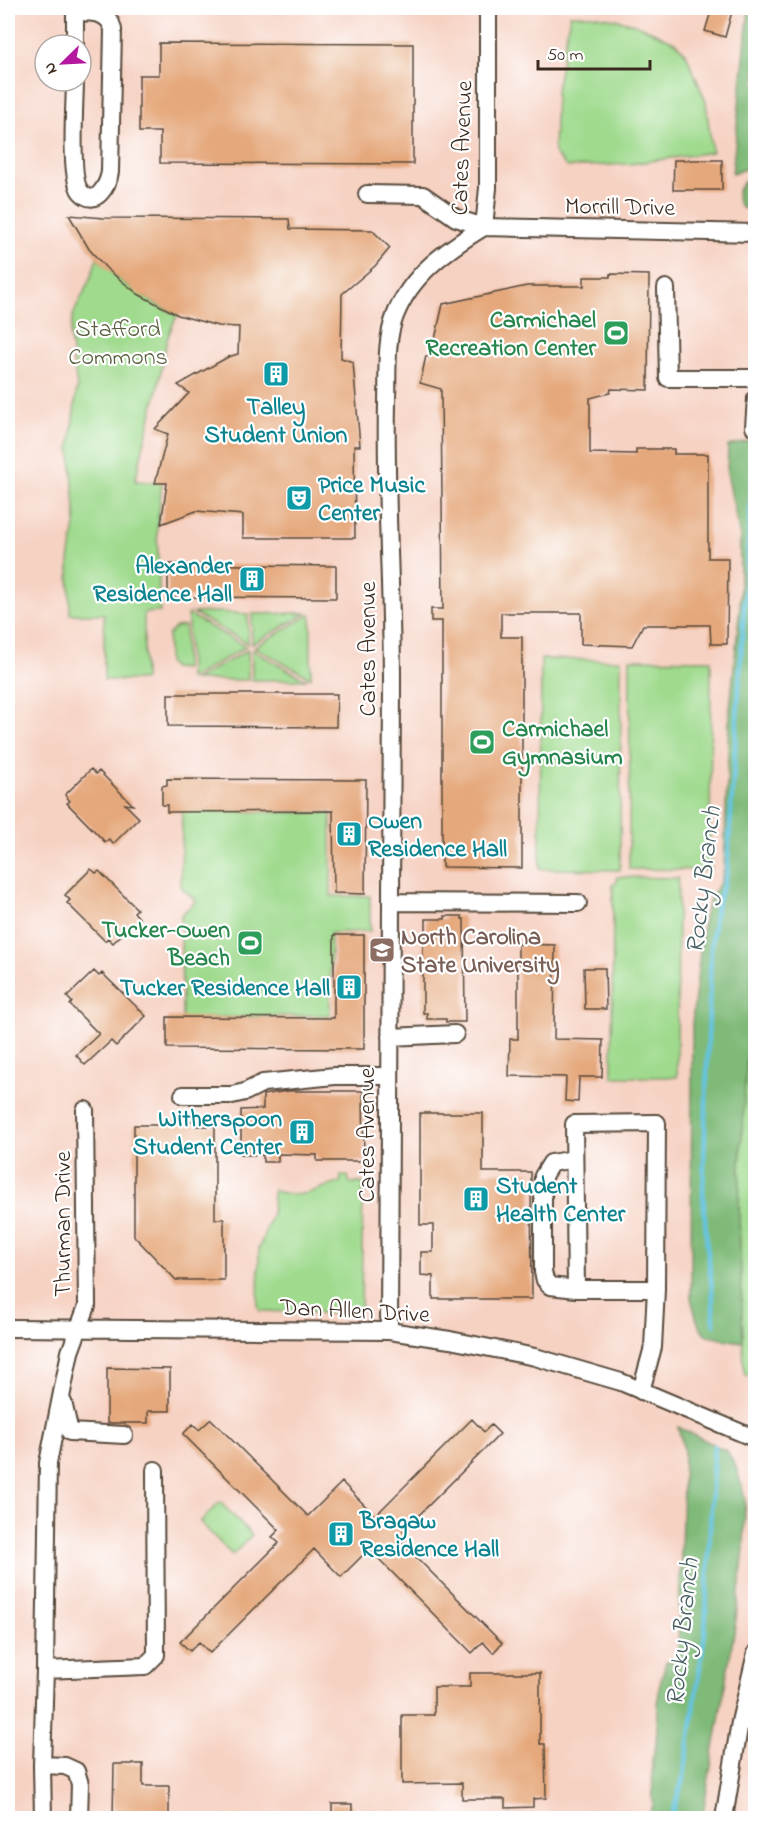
<svg xmlns="http://www.w3.org/2000/svg" width="763" height="1826" viewBox="0 0 763 1826" font-family="'Indie Flower',sans-serif">
	<rect width="100%" height="100%" fill="#fff"/>
	<filter id="ink" filterUnits="userSpaceOnUse"><feTurbulence type="fractalNoise" baseFrequency=".0167" numOctaves="2"/><feDisplacementMap in="SourceGraphic" scale="12" xChannelSelector="R" yChannelSelector="G"/><feConvolveMatrix kernelMatrix="1 2 1 2 8 2 1 2 1" color-interpolation-filters="sRGB"/></filter>
	<filter id="wash" filterUnits="userSpaceOnUse"><feTurbulence type="fractalNoise" baseFrequency=".008" numOctaves="4" result="noise"/><feDisplacementMap in="SourceGraphic" scale="24" xChannelSelector="R" yChannelSelector="G"/><feGaussianBlur stdDeviation="1.35" result="paint"/><feColorMatrix in="noise" values="0 0 0 0 0 0 0 0 0 0 0 0 0 0 0 0 0 1.4 0 .05"/><feComposite in="paint" operator="in"/></filter>
	<g filter="url(#wash)">
		<rect width="100%" height="100%" fill="#f7f0e1"/>
		<path fill="#f6d2c3" fill-rule="evenodd" d="M8,8H755V1818H8ZM45,45H81V81H45Z"/>
		<path fill="#9fda8d" stroke="#6d8256" stroke-width="1.5" d="M570,15H592L615,19L638,25L675,42L686,54L706,102L712,152L630,164L567,167L554,153L556,91Z
			M97,258C120,283 147,301 178,315C163,338 163,369 156,395C149,424 142,452 135,481L162,483L157,528L160,612L144,613V680H104V614H70L69,561L76,519L70,447L77,387L70,336L73,315L91,277Z
			M218,612L248,614V644L193,613Z
			M307,613L252,644V614Z
			M188,614L246,647L189,679Z
			M311,614V678L254,647Z
			M185,626V669L173,668L168,663V635L176,627Z
			M248,650V680H194Z
			M252,650L307,680H252Z
			M541,659L621,660L620,870L540,869Z
			M630,659L711,660L710,870L629,869Z
			M182,811L331,813V896H370V931L331,933L330,1015L182,1018L181,915L196,901L181,887Z
			M617,877L678,878L677,1077H612L613,884L617,883Z
			M755,908V1380L744,1374L739,1216L740,1166Z
			M341,1176H348L349,1181L351,1183H363L361,1310L356,1314L260,1311L258,1307L259,1249L272,1213L273,1190C305,1202 312,1188 340,1183Z
			M220,1502L252,1535L232,1555L200,1522Z"/>
		<path fill="#7fba78" stroke="#5d724b" stroke-width="1.5" d="M749,8H756L755,165L732,174Z
			M755,174V210L742,208C730,194 742,181 755,174Z
			M755,439L756,908L740,1166L739,1216L743,1342C700,1335 702,1341 691,1298L692,1023L704,916L711,897L721,881L724,869L729,720L740,606V537L727,473L728,446Z
			M678,1427L727,1451L737,1469L745,1498L744,1549L735,1627L702,1818H647L653,1806L652,1759L656,1746L659,1687L666,1662L677,1660L678,1652L684,1450Z"/>
		<g fill="none" stroke-linecap="round" stroke-linejoin="round">
			<path stroke="#63c4e1" stroke-width="4.5" d="M714,1325L712,1288L707,1246L703,1193L711,950L716,907L727,873L755,440
				M671,1818L684,1776L705,1633L714,1446"/>
		</g>
		<g id="blocks">
			<path fill="#e5a87b" d="M712,8H733L725,37L705,31Z
				M159,43L413,44V164L160,163V132H139V75H159Z
				M674,160H722V190H673Z
				M69,215L104,218L289,219L290,229L372,230L390,248L375,266L342,294L341,358L353,362L360,446H354L355,538H243V515L196,511L161,524L167,483H155L168,434L155,429L189,393L178,385L228,357L238,354L239,327L218,326L178,315L138,294L107,269L89,249Z
				M610,274L649,275L648,390L611,389L610,393L590,398V453L636,454V449H674V454H708V558H728L727,644H711L710,625H643L632,646L581,644V613H501V637H522V868L442,867V621H431V609H443L441,389L420,383L426,356L431,357L443,304L527,286H584V277H610Z
				M168,564L336,566V598L168,597Z
				M168,694H337L336,727L168,726Z
				M91,769L96,774L99,771L133,805L125,804L139,818L113,844L109,839L105,842L67,803L70,801L65,795Z
				M167,779L366,780L365,894L334,893L333,811L167,812V805H162V786L167,785Z
				M91,869L96,873L99,871L137,909L134,912L139,918L113,943L108,938L105,941L67,903L70,900L65,895Z
				M445,916H462V919H464L465,1022H446V1019H427V1013H423V939H426V919H445Z
				M334,935H364V1049L167,1048V1017L334,1018Z
				M518,944L555,945L554,1039L603,1040L602,1077H579L578,1102L565,1101L566,1077L509,1076L510,1039H518Z
				M584,968H605L606,1009H585Z
				M94,971L99,976L102,973L146,1016L116,1046L111,1041L85,1065L76,1055L99,1034L70,1005L72,1002L67,997Z
				M287,1091H363L364,1161H317V1155L278,1154V1162H263V1155H241V1110L263,1109V1095Z
				M420,1113H483V1172H531L532,1299H433V1276L421,1275V1252H433V1225H420Z
				M172,1121H196V1126H215V1219H224V1280H176L134,1236V1125H172Z
				M107,1368L170,1369V1411H148V1423H107Z
				M211,1419L308,1516L342,1482L375,1516L472,1419L484,1432L491,1425L500,1434L403,1531L409,1537L402,1543L502,1643L493,1653L483,1642L472,1653L369,1549L341,1577L314,1549L210,1653L199,1642L190,1651L180,1642L279,1543L272,1537L279,1530L183,1434L193,1424L199,1430Z
				M470,1673H540V1744H545L546,1798L533,1799V1807L505,1808V1799H462V1783L402,1784V1715H434V1687H470Z
				M114,1764H143V1786H169V1818H113Z
				M332,1804H352V1818H332Z"/>
		</g>
	</g>
	<g filter="url(#ink)">
		<use href="#blocks" fill-opacity="0" stroke="#57483b" stroke-width="1.5"/>
		<g fill="none" stroke-linecap="round" stroke-linejoin="round">
			<defs>
				<path id="minor" d="M75,81C75,101 69,180 81,192C96,209 108,184 110,172L113,30C110,11 90,12 75,12V45
					M367,194L423,195L456,218L484,227L756,233
					M484,227L488,188V8
					M666,288L668,378H756
					M754,427L756,398
					M391,902L578,903
					M390,1037L455,1034
					M183,1095H232L245,1092L263,1083L335,1076H390
					M574,1159L551,1163L543,1176V1272L545,1280L550,1286L576,1289
					M8,1328L389,1331L450,1340L535,1357L621,1382L756,1439
					M389,1331L392,684C392,590 385,496 387,402C388,374 385,342 395,316C411,274 448,249 484,227
					M641,1391L653,1347L656,1289L657,1123L574,1124L576,1289H656
					M63,1402L70,1432L124,1435
					M45,1670L145,1666L156,1655L155,1470
					M42,1765L65,1766L76,1771L80,1784L79,1818
					M43,1818L42,1765L45,1670L48,1463L70,1352L87,1306L85,1110
					M724,1818L740,1722L756,1653"/>
			</defs>
			<use href="#minor" stroke="#57483b" stroke-width="20"/>
			<use href="#minor" stroke="#fff" stroke-width="16"/>
		</g>
	</g>
	<defs>
		<symbol id="stadium-square" viewBox="-11 -11 22 22"><rect x="-9" y="-9" width="18" height="18" rx="4" fill="#2e9e5b" stroke="#fff"/><path d="M0-5a6.5 5 0 1 0 0 10a6.5 5 0 1 0 0-10ZM-3.5-1.8h7v3.6h-7Z" fill="#fff"/></symbol>
		<symbol id="building-square" viewBox="-11 -11 22 22"><rect x="-9" y="-9" width="18" height="18" rx="4" fill="#0f9aa8" stroke="#fff"/><path d="M-4-6H4V6H1V3H-1V6H-4ZM-2.5-4.3h1.7v1.8h-1.7ZM.8-4.3h1.7v1.8H.8ZM-2.5-1h1.7V.8h-1.7ZM.8-1h1.7V.8H.8Z" fill="#fff"/></symbol>
		<symbol id="theatre-square" viewBox="-11 -11 22 22"><rect x="-9" y="-9" width="18" height="18" rx="4" fill="#0f9aa8" stroke="#fff"/><path d="M-5-5.5Q0-4 5-5.5V0Q5 5 0 6Q-5 5-5 0ZM-3.3-2.5H-1v1.5H-3.3ZM1-2.5H3.3v1.5H1ZM-2.8 1Q0 5.5 2.8 1Z" fill="#fff"/></symbol>
		<symbol id="university-square" viewBox="-11 -11 22 22"><rect x="-9" y="-9" width="18" height="18" rx="4" fill="#8d6e63" stroke="#fff"/><path d="M0-5L7-2L0 1L-7-2ZM-4 1L0 2.5L4 1V4Q0 6-4 4Z" fill="#fff"/></symbol>
	</defs>
	<g fill-rule="evenodd">
		<use href="#stadium-square" x="601" y="318" width="30" height="30"/>
		<use href="#building-square" x="261" y="359" width="30" height="30"/>
		<use href="#theatre-square" x="284" y="483" width="30" height="30"/>
		<use href="#building-square" x="237" y="564" width="30" height="30"/>
		<use href="#stadium-square" x="467" y="727" width="30" height="30"/>
		<use href="#building-square" x="334" y="819" width="30" height="30"/>
		<use href="#stadium-square" x="235" y="928" width="30" height="30"/>
		<use href="#university-square" x="367" y="935" width="30" height="30"/>
		<use href="#building-square" x="334" y="972" width="30" height="30"/>
		<use href="#building-square" x="287" y="1117" width="30" height="30"/>
		<use href="#building-square" x="461" y="1184" width="30" height="30"/>
		<use href="#building-square" x="326" y="1519" width="30" height="30"/>
	</g>
	<g text-anchor="middle" stroke-width="4.5" stroke-linejoin="round" paint-order="stroke">
		<g font-size="24" fill="#3b2a1e" stroke="#fff">
			<text transform="translate(461 148) rotate(-88)" y="8">Cates Avenue</text>
			<text transform="translate(620 206) rotate(1)" y="8">Morrill Drive</text>
			<text transform="translate(367 649) rotate(-90)" y="8">Cates Avenue</text>
			<text transform="translate(366 1135) rotate(-90)" y="8">Cates Avenue</text>
			<text transform="translate(62 1224) rotate(-90)" y="8">Thurman Drive</text>
			<text transform="translate(355 1310) rotate(3)" y="8">Dan Allen Drive</text>
		</g>
		<g font-size="24" font-weight="bold" fill="#27864d" stroke="#fff" text-anchor="end">
			<text x="596" y="327">Carmichael<tspan x="596" dy="28">Recreation Center</tspan></text>
			<text x="502" y="736" text-anchor="start">Carmichael<tspan x="502" dy="28">Gymnasium</tspan></text>
			<text x="230" y="937">Tucker-Owen<tspan x="230" dy="28">Beach</tspan></text>
		</g>
		<g font-size="24" fill="#595f3f" stroke="#fff">
			<text x="118" y="336">Stafford<tspan x="118" dy="28">Commons</tspan></text>
		</g>
		<g font-size="24" font-weight="bold" fill="#0d838f" stroke="#fff" text-anchor="start">
			<text x="276" y="414" text-anchor="middle">Talley<tspan x="276" dy="28">Student Union</tspan></text>
			<text x="318" y="492">Price Music<tspan x="318" dy="28">Center</tspan></text>
			<text x="232" y="573" text-anchor="end">Alexander<tspan x="232" dy="28">Residence Hall</tspan></text>
			<text x="368" y="828">Owen<tspan x="368" dy="28">Residence Hall</tspan></text>
			<text x="330" y="995" text-anchor="end">Tucker Residence Hall</text>
			<text x="282" y="1126" text-anchor="end">Witherspoon<tspan x="282" dy="28">Student Center</tspan></text>
			<text x="496" y="1193">Student<tspan x="496" dy="28">Health Center</tspan></text>
			<text x="360" y="1528">Bragaw<tspan x="360" dy="28">Residence Hall</tspan></text>
		</g>
		<g font-size="24" font-weight="bold" fill="#785e54" stroke="#fff" text-anchor="start">
			<text x="401" y="944">North Carolina<tspan x="401" dy="28">State University</tspan></text>
		</g>
		<g font-size="26" font-style="italic" fill="#496062" stroke="#fff">
			<text transform="translate(702 880) rotate(-83)" y="9">Rocky Branch</text>
			<text transform="translate(681 1632) rotate(-84)" y="9">Rocky Branch</text>
		</g>
	</g>
	<rect width="763" height="1826" fill="none" stroke="#fff" stroke-width="30"/>
	<g transform="translate(63 63) rotate(246)"><circle r="28" fill="#ffffff" stroke="#b1aaa5" stroke-width="1.5"/>
	<path d="M0-4.5L10 22L0 15L-10 22Z" fill="#b5179e"/>
	<text y="-9" font-size="16" font-weight="bold" text-anchor="middle" fill="#3b2a1e">N</text>
	</g>
	<path d="M538 60v9h112v-9" fill="none" stroke="#3b2a1e" stroke-width="3"/>
	<text x="547" y="60" font-size="18" fill="#3b2a1e" stroke="#ffffff" stroke-width="4.5" paint-order="stroke">50 m</text>
</svg>
